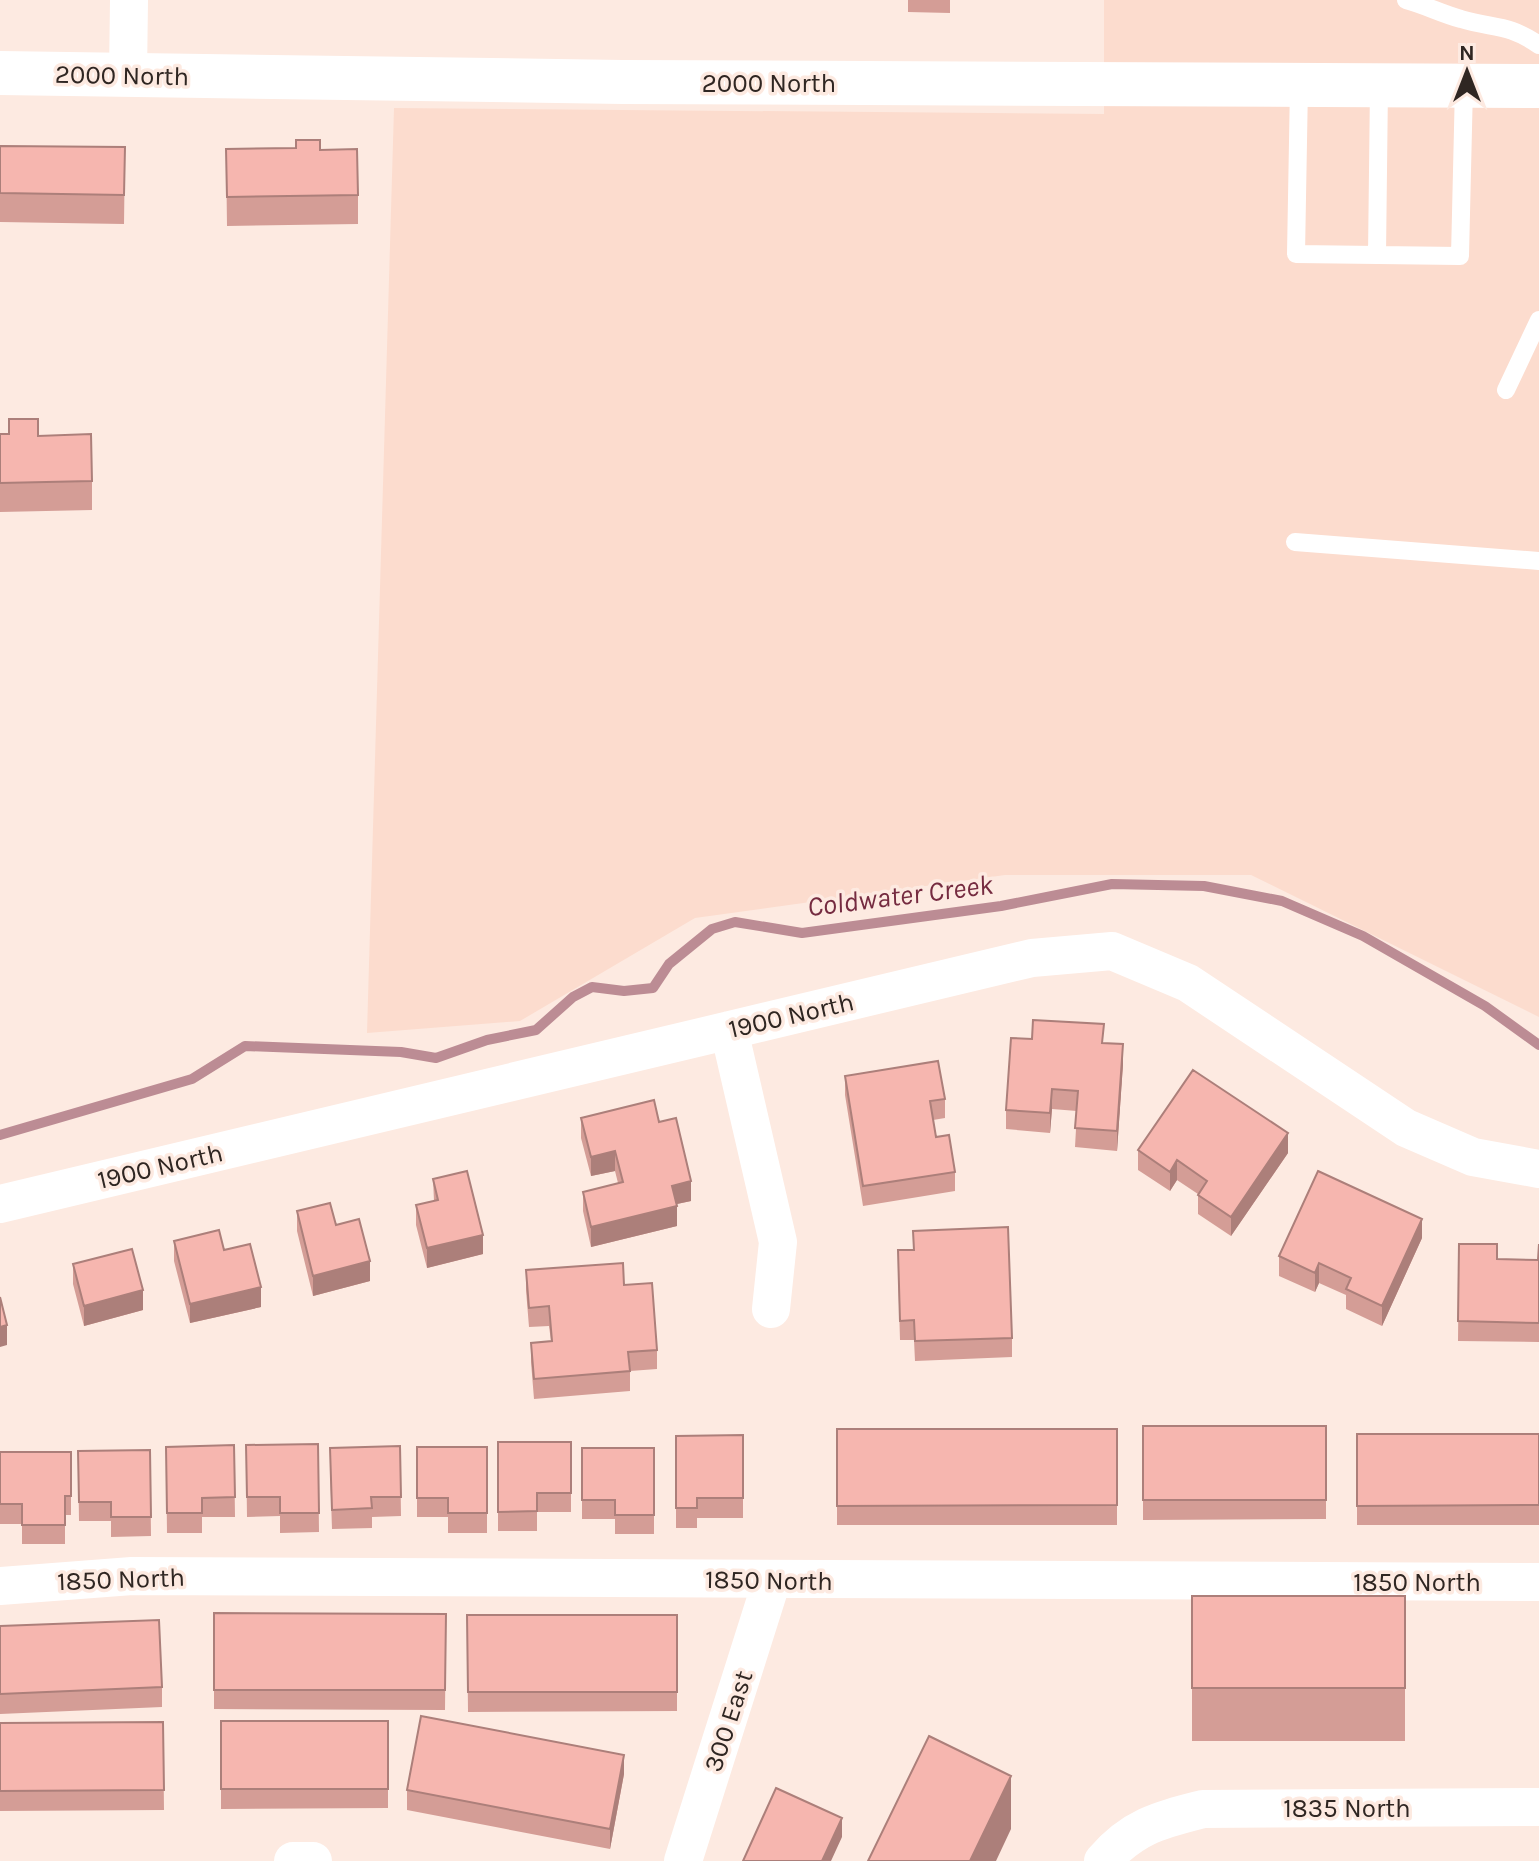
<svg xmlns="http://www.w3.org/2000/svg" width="1539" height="1861" viewBox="0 0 1539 1861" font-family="Karla,sans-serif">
	<rect width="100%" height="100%" fill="#fdeae1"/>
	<path fill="#fcdcce" d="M1104,0H1539V1017L1251,875H1005L695,918L520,1021L367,1033L394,108L1104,114Z"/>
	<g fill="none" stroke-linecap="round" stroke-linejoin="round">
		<path stroke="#bc8c94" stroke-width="10" d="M0,1135L192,1079L245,1046L401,1052L436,1058L487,1040L536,1030L573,997L592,987L624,991L653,988L669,964L712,929L735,922L802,933L1001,906L1112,884L1204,886L1282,901L1363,936L1485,1006L1539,1045"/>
		<path stroke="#fff" stroke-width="18" d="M1406,0C1425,5 1442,14 1461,19C1494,29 1507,23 1539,45
			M1299,85L1296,254L1460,256L1464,86
			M1377,255L1379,86
			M1506,390L1539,320
			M1295,542L1539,561"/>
		<path stroke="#fff" stroke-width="38" d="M128,75L129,0
			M729,1030L778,1242L771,1309
			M0,1204L1032,958L1112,951L1188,983L1406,1128L1473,1157L1539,1169
			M0,1586L132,1576L1539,1582
			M293,1861H313
			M683,1861L772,1580
			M1103,1861C1133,1826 1160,1820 1203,1809L1539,1807"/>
		<path stroke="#fff" stroke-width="44" d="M0,73L623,82L1539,86"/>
	</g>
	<path fill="#d49d96" d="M908,0H950V13L908,12Z
		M0,146L125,147L124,224L0,222Z
		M226,149L358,195V224L227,226Z
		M0,434L38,436L92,481V510L0,512Z
		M1104,1043L1123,1064L1117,1151L1075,1147L1077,1111L1052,1109L1050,1133L1006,1129V1110Z
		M845,1076L945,1099V1118L933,1120L936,1137L955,1172V1191L863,1206L845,1095Z
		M581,1118L659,1122L691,1201L677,1204V1226L591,1247L583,1211V1192L618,1183L615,1171L591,1176L581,1138Z
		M1138,1150L1288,1153L1231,1236L1198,1214V1194L1177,1180L1170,1191L1138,1170Z
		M433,1179L483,1254L427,1268L416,1225V1205L434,1201Z
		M297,1211L336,1225L370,1281L313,1296L297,1231Z
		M1422,1238L1382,1326L1346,1309V1295L1319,1283L1315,1292L1279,1276V1256Z
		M174,1241L261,1307L190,1323L174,1261Z
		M1459,1244L1497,1259L1538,1260L1539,1244V1342L1458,1341Z
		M73,1264L143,1310L84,1326L73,1284Z
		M526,1270L624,1285L657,1350V1369L630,1371V1391L534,1399L531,1362V1343L551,1341L549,1326L529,1327L526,1290Z
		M898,1270L1012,1338V1357L915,1361L914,1340H900Z
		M1143,1426H1326V1519L1143,1520Z
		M837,1429H1117V1525H837Z
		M1357,1434H1539V1525H1357Z
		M743,1435V1518H697V1528H676V1436Z
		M498,1442H571V1512H537V1531H498Z
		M318,1444L319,1532L280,1533V1516L247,1517L246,1445Z
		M234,1445L235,1517H202V1533H167L166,1447Z
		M400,1446L401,1516L372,1517V1528L332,1529L330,1467Z
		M417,1447H487V1533H448V1517H417Z
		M582,1448H654V1534H615V1519H582Z
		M150,1450L151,1536L111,1537V1521H79L78,1451Z
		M0,1452H71V1515H65V1544H22V1524H0Z
		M1192,1596H1405V1741H1192Z
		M214,1613L446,1614L445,1710L214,1709Z
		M467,1615H677V1711L468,1712Z
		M0,1626L162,1687V1707L0,1714Z
		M221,1721H388V1808L221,1809Z
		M163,1722L164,1810L0,1811V1723Z
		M624,1774L610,1849L407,1810V1790Z"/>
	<path fill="#ac7f7a" d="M1123,1044V1064L1117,1151V1131Z
		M1052,1089V1109L1050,1133V1113Z
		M1288,1133V1153L1231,1236V1217Z
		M615,1151V1171L591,1176V1157Z
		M1177,1160V1180L1170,1191V1172Z
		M691,1181V1201L672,1205V1186Z
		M677,1206V1226L591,1247V1227Z
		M1422,1219V1238L1382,1326V1306Z
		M483,1235V1254L427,1268V1248Z
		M370,1261V1281L313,1296V1276Z
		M1319,1263V1283L1315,1292V1273Z
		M261,1287V1307L190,1323V1304Z
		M143,1290V1310L84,1326V1306Z
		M7,1325V1345L0,1347V1327Z
		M624,1755V1774L610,1849V1829Z
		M1011,1776V1829L996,1861H970Z
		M842,1818V1837L831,1861H822Z"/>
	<path fill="#f6b6af" stroke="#ac7f7a" stroke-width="2" d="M296,140H320V150L357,149L358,195L227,197L226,149L296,148Z
		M0,146L125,147L124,195L0,193Z
		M9,419H38V436L91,434L92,481L0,483V434H9Z
		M1033,1020L1104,1024L1102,1043L1123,1044L1117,1131L1075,1128L1078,1091L1052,1089L1050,1113L1006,1110L1011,1038L1032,1039Z
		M938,1061L945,1099L930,1101L936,1137L949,1135L955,1172L863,1186L845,1076Z
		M1193,1070L1288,1133L1231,1217L1198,1195L1207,1181L1177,1160L1170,1172L1138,1150Z
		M654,1100L659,1122L676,1118L691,1181L672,1186L677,1206L591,1227L583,1192L623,1182L615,1151L591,1157L581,1118Z
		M467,1171L483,1235L427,1248L416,1205L438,1200L433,1179Z
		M1318,1171L1422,1219L1382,1306L1346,1289L1351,1278L1319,1263L1315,1273L1279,1256Z
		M330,1203L336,1225L359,1219L370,1261L313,1276L297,1211Z
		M1008,1227L1012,1338L915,1341L914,1320L900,1321L898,1250H914L913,1231Z
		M219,1230L224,1250L250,1244L261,1287L190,1304L174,1241Z
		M1459,1244H1497V1259L1538,1260L1539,1244V1323L1458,1321Z
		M132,1249L143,1290L84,1306L73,1264Z
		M623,1263L624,1285L652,1283L657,1350L628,1352L630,1371L534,1379L531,1343L552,1341L549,1306L529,1308L526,1270Z
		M0,1297L7,1325L0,1327Z
		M1143,1426H1326V1500H1143Z
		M837,1429H1117V1505L837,1506Z
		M1357,1434H1539V1505L1357,1506Z
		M743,1435V1498H697V1508H676V1436Z
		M498,1442H571V1493H537V1511L498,1512Z
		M318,1444L319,1513H280V1497H247L246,1445Z
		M234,1445L235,1497L202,1498V1513H167L166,1447Z
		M400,1446L401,1497H371L372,1508L332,1510L330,1448Z
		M417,1447H487V1513H448V1498H417Z
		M582,1448H654V1515H615V1500H582Z
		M150,1450L151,1517H111V1502H79L78,1451Z
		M0,1452H71V1496H65V1525H22V1504H0Z
		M1192,1596H1405V1688H1192Z
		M214,1613L446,1614L445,1690H214Z
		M467,1615H677V1692H468Z
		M159,1620L162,1687L0,1694V1626Z
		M421,1716L624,1755L610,1829L407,1790Z
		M221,1721H388V1789H221Z
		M163,1722L164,1790L0,1791V1723Z
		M929,1736L1011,1776L970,1861H868Z
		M776,1788L842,1818L822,1861H743Z"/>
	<g text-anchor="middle" stroke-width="7" stroke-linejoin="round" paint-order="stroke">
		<g font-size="26" fill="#2f2622" stroke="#fdeae1">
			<text transform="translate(122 75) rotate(1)" y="9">2000 North</text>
			<text x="769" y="92">2000 North</text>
			<text transform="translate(791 1015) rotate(-13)" y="9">1900 North</text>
			<text transform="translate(160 1166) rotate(-13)" y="9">1900 North</text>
			<text transform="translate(121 1579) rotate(-2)" y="9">1850 North</text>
			<text transform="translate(769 1580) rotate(1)" y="9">1850 North</text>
			<text x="1417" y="1591">1850 North</text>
			<text transform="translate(728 1721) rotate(-72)" y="9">300 East</text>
			<text x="1347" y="1817">1835 North</text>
		</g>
		<g font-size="28" font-style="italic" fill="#752b40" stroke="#fdeae1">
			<text transform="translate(900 895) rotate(-7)" y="10">Coldwater Creek</text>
		</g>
	</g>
	<g transform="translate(1467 72)" stroke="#fdeae1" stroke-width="6" paint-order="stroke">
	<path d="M0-6L14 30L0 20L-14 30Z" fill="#2f2622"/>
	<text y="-12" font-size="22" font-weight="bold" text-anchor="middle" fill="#2f2622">N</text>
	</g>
</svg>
